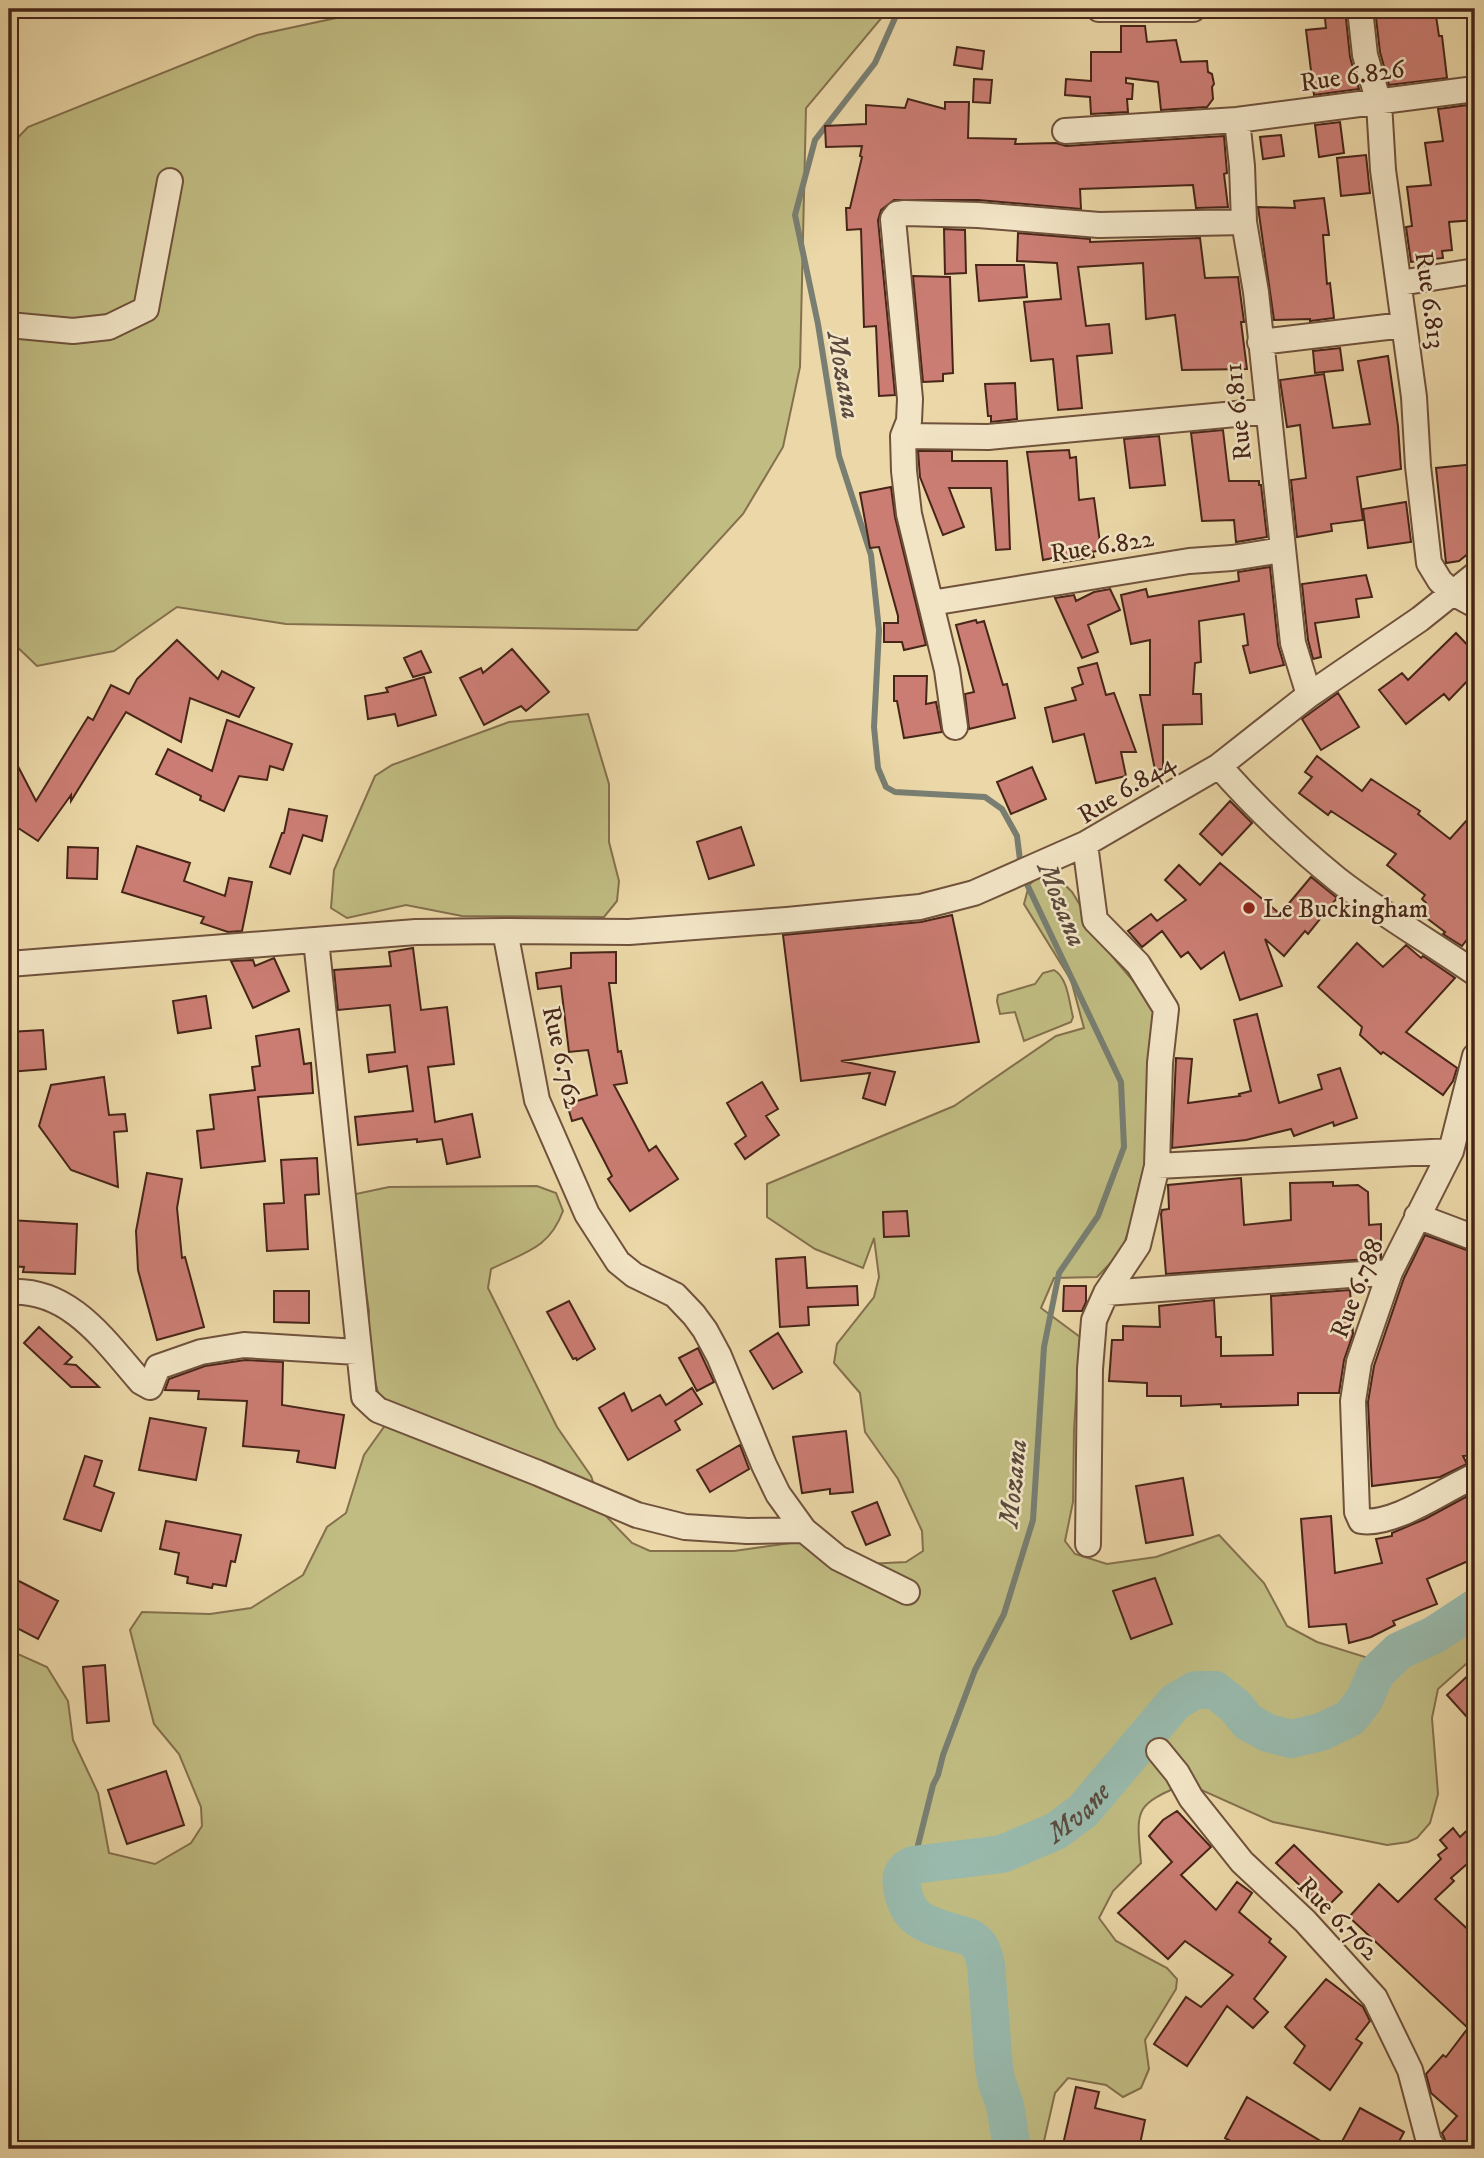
<svg xmlns="http://www.w3.org/2000/svg" width="1484" height="2158" viewBox="0 0 1484 2158" font-family="'IM FELL DW Pica',serif">
	<rect width="100%" height="100%" fill="#ebd7a7"/>
	<filter id="stains"><feTurbulence type="fractalNoise" baseFrequency=".00286" numOctaves="4"/><feColorMatrix values="0 0 0 0 .2 0 0 0 0 .09 0 0 0 0 .02 0 0 0 .5 -.17"/></filter>
	<radialGradient id="worn" r=".72"><stop offset=".6" stop-color="#630" stop-opacity="0"/><stop offset="1" stop-color="#630" stop-opacity=".3"/></radialGradient>
	<path fill="#c0bc82" stroke="#84704d" stroke-width="2" d="M345,9H889L806,108L800,367L783,447L743,514L637,630L286,624L177,607L114,651L37,666L9,639V147L28,127L257,35L336,18Z
		M588,714L609,784V842L619,881L617,901L604,917L462,916L406,905L347,918L331,908L334,870L375,776L392,765L509,722Z
		M1048,868L1072,892L1111,955L1157,1009L1145,1184L1121,1252L1097,1277L1054,1278L1041,1308L1080,1337L1074,1430L1073,1502L1065,1541L1075,1554L1107,1564L1156,1557L1219,1535L1264,1583L1287,1626L1317,1642L1368,1658L1396,1635L1443,1618L1475,1588V1656L1438,1689L1432,1718L1438,1794L1430,1823L1417,1838L1408,1842L1387,1845L1273,1822L1186,1783C1134,1806 1136,1807 1141,1863L1113,1891L1099,1918L1116,1941L1167,1968L1177,1979L1176,1989L1145,2040L1149,2069L1141,2088L1123,2097L1106,2085L1068,2078L1055,2093L1044,2141L1046,2149H9V1650L47,1667L68,1701L73,1740L98,1793L109,1853L155,1864L191,1843L202,1826L201,1807L179,1754L154,1724L130,1630L142,1612L210,1614L251,1608L303,1575L327,1527L346,1513L364,1455L386,1424L367,1349L369,1311L351,1195L389,1187L537,1186L556,1193L563,1211C549,1249 525,1252 491,1269L488,1288L557,1427L591,1476L604,1514L632,1543L650,1551H734L813,1540L867,1564L906,1562L923,1551L922,1531L898,1479L865,1432L860,1393L834,1363L837,1344L874,1297L879,1277L874,1238L863,1268L815,1249L767,1217V1184L954,1106L1056,1036L1084,1028L1071,980L1024,904L1029,885Z
		M1054,970C1068,978 1069,1002 1073,1017L1071,1022L1024,1041L1015,1012L1000,1014L997,1001L998,995L1035,984L1043,973Z"/>
	<g fill="none" stroke-linecap="round" stroke-linejoin="round">
		<path stroke="#787e71" stroke-width="6" d="M899,9L875,63L815,140L795,215L818,324L839,456L871,555L879,630L874,727L878,768L886,787L895,792L985,797L1002,809L1017,836L1021,868
			M913,1865L933,1785L938,1775L943,1755L975,1670L1004,1614L1033,1520L1044,1347L1059,1273L1098,1216L1124,1147L1121,1082L1024,878"/>
		<path stroke="#98b9ac" stroke-width="38" id="s1" d="M1012,2149L1005,2105L997,2083L994,2068L986,1965C984,1956 982,1947 975,1941C970,1936 961,1935 955,1933C926,1925 906,1920 902,1886C900,1875 903,1870 913,1865L1002,1854L1056,1831L1083,1811L1175,1702L1195,1690H1215L1235,1706L1248,1722L1268,1733L1291,1739L1321,1732L1350,1718L1364,1700L1376,1673L1399,1651L1434,1635L1475,1608"/>
	</g>
	<path fill="#cb7d73" stroke="#472518" stroke-width="2" d="M1324,9H1345L1350,57L1359,89L1314,95L1306,30L1326,28Z
		M1375,9H1435L1439,36H1442L1447,78L1389,85L1380,52Z
		M1121,26H1145L1147,42L1176,40L1181,62L1207,61L1208,72L1212,74L1214,84L1212,87L1213,99L1207,107L1161,110L1158,82L1126,78V83L1133,84L1132,99H1127L1128,112L1091,114L1090,97L1065,95L1066,79L1091,81V52H1121Z
		M957,47L984,51L982,69L954,65Z
		M974,79L992,80L990,103L973,102Z
		M908,99L945,109V102H969L968,138L1016,139L1015,144L1056,143L1066,146L1224,136L1227,173L1224,174L1228,207L1196,208L1193,185L1080,189L1081,209L978,200H894L881,210L878,220L895,395L879,396L876,326L864,327L861,229L847,230L846,208H850L862,157L860,156L862,146L826,147L825,126L866,124V105L905,108Z
		M1475,104V220L1449,222L1452,250L1442,251L1443,258L1411,262L1406,227L1412,226L1407,187L1431,185L1425,143L1443,141L1438,109Z
		M1340,122L1344,153L1319,157L1315,125Z
		M1281,135L1284,156L1263,159L1260,137Z
		M1366,155L1370,193L1341,196L1337,158Z
		M1324,198L1329,235H1323L1327,284L1330,283L1334,318L1310,321V319L1274,320L1258,207L1295,208L1294,201Z
		M944,229L965,230L966,273L945,274Z
		M1018,233L1090,239V242L1200,238L1205,278L1238,277L1244,322H1241L1247,369L1182,370L1175,315L1146,319L1143,263L1078,267L1086,326L1109,324L1112,353L1077,356L1082,408L1058,410L1053,359L1031,361L1024,302L1061,299L1057,263L1017,261Z
		M976,265H1024L1027,297L979,301Z
		M913,276L950,277L953,373L943,374V381L923,382Z
		M1340,348L1343,370L1315,373L1313,351Z
		M1388,356L1398,426L1401,469L1357,477L1363,520L1331,524L1332,531L1297,537L1291,480L1306,478L1300,425L1287,427L1280,380L1324,374L1333,428L1370,424L1358,361Z
		M1015,383L1017,419L991,422V416H988L985,384Z
		M1223,430L1229,481H1259V485H1261L1267,537L1236,542L1234,520L1202,521L1191,433Z
		M1159,436L1165,485L1130,488L1124,439Z
		M1069,450L1070,458L1076,457L1079,500L1094,498L1101,550L1092,552L1094,557L1064,562L1063,556L1043,560L1027,452Z
		M918,451H952V461H1007L1010,549L996,550L991,488H949L964,527L943,535L920,477Z
		M1475,464V548L1459,561L1446,563L1436,468Z
		M891,487L895,517L926,645L904,650L902,642H884V623H898V616L879,547L870,548L860,493Z
		M1406,502L1411,542L1368,548L1363,509Z
		M1270,567L1278,645L1284,665L1250,673L1243,646L1248,645L1244,614L1199,621L1201,662L1195,663L1193,694H1201L1202,724L1163,725V769L1155,770L1140,695H1150V640L1131,644L1121,595L1146,589L1148,597L1239,581L1238,572Z
		M1366,575L1372,597L1356,599L1359,617L1315,623L1321,657L1313,659L1308,640L1302,584Z
		M1110,589L1120,610L1088,625L1098,652L1082,658L1055,598L1074,595L1076,601L1094,592Z
		M976,620L977,623L984,621L1003,685L1007,684L1015,718L969,729L965,694L974,692L956,625Z
		M1456,633L1475,653V673L1449,700L1444,694L1406,724L1379,690L1402,673L1408,680Z
		M177,640L218,679L222,671L254,688L239,717L190,698L181,742L126,712L71,801V795L38,841L9,822V749L36,801L88,717L93,720L111,685L129,694L137,679Z
		M512,649L549,692L526,711L521,706L484,725L460,678L481,668L483,673Z
		M421,651L431,672L413,677L404,658Z
		M1097,663L1106,695L1114,693L1136,752H1121L1126,776L1096,783L1084,734L1053,742L1045,708L1076,700L1072,688L1083,684L1078,668Z
		M894,676H927L926,704L936,702L942,732L904,738L897,701H894Z
		M424,677L436,715L398,726L395,714L368,719L365,696L388,692L386,688Z
		M1338,693L1359,727L1321,750L1302,719Z
		M227,720L292,744L283,770L270,766L267,780L239,776L224,811L200,800L201,796L156,774L168,749L212,771Z
		M1317,756L1362,791L1371,779L1420,811L1418,814L1450,839L1475,811V929L1462,946L1443,934L1445,932L1420,913L1426,903L1422,899L1425,895L1387,865L1396,854L1331,811L1328,815L1299,793L1312,777L1305,772Z
		M1032,767L1046,799L1011,814L997,782Z
		M1230,801L1252,823L1222,855L1200,834Z
		M289,809L327,816L322,841L303,835L290,874L270,867L282,833H284Z
		M741,827L754,865L709,879L697,842Z
		M137,846L190,863L184,881L225,896L229,878L252,882L242,931L228,932L201,923L204,917L122,892Z
		M68,847L98,848L97,879L67,878Z
		M1220,863L1280,914L1311,877L1337,898L1308,934L1305,931L1284,956L1265,939L1282,986L1240,1000L1224,952L1201,969L1188,952L1181,957L1162,931L1142,947L1128,931L1151,914L1157,921L1186,900L1165,880L1179,865L1200,885Z
		M952,915L979,1042L841,1061L895,1072L885,1105L863,1098L870,1073L801,1081L783,935L921,922Z
		M1357,943L1383,967L1406,945L1421,958L1423,956L1455,978L1406,1032L1457,1068L1453,1081L1443,1095L1383,1052L1381,1054L1360,1035L1362,1027L1318,987Z
		M413,948L421,1010L447,1007L454,1064L428,1067L435,1122L472,1114L480,1157L447,1164L442,1139L417,1142V1139L358,1145L355,1117L413,1111L407,1066L369,1072L367,1055L395,1052L390,1005L338,1010L334,970L391,966L389,952Z
		M616,952V983H609L618,1052L621,1051L627,1083L614,1085L649,1151L656,1146L678,1179L630,1211L608,1179L612,1176L582,1118L572,1121L567,1104L597,1095L588,1050L569,1052L561,986L538,989L536,973L571,968V953Z
		M274,958L289,991L253,1008L231,961L253,960L255,966Z
		M206,996L211,1028L178,1033L173,1001Z
		M1257,1014L1279,1103L1322,1089L1318,1075L1340,1068L1357,1118L1334,1126L1333,1122L1294,1136L1291,1129L1246,1140L1172,1148L1176,1058L1192,1059L1188,1103L1240,1096L1239,1094L1251,1091L1234,1020Z
		M299,1029L304,1064L311,1063L313,1093L258,1097L265,1161L201,1168L197,1131L214,1129L210,1095L255,1090L252,1067L260,1066L256,1036Z
		M43,1030L46,1069L9,1072V1032Z
		M104,1077L109,1115L125,1114L127,1131L114,1132L118,1187L71,1170L39,1126L51,1085Z
		M762,1082L778,1109L766,1116L779,1135L745,1159L735,1144L746,1136L727,1103Z
		M317,1158L319,1194L305,1195L308,1249L267,1251L264,1204L284,1203L281,1160Z
		M147,1173L182,1179L177,1208L182,1258L185,1257L204,1327L157,1340L138,1270L136,1231Z
		M1241,1178L1244,1225L1291,1220L1290,1183L1333,1182V1186L1358,1185L1368,1192L1369,1225L1381,1224V1258L1166,1274L1161,1214L1162,1210L1169,1209L1168,1185Z
		M907,1211L909,1236L884,1237L883,1212Z
		M9,1220L77,1224L75,1274L23,1272L24,1267L9,1266Z
		M1425,1235L1475,1253V1455L1463,1456L1467,1464L1440,1477L1372,1486L1368,1402L1374,1366L1404,1278Z
		M805,1257L807,1288L857,1286L858,1305L808,1307L809,1325L780,1327L776,1259Z
		M1064,1286H1086V1302L1082,1311H1063Z
		M1350,1290L1353,1334L1344,1360L1339,1393H1298V1405L1221,1407V1404L1181,1406V1396H1147V1383L1109,1381L1112,1340H1123V1326L1160,1327L1159,1306L1214,1300L1216,1337H1221V1356L1273,1355L1271,1296Z
		M274,1291H309V1323L274,1322Z
		M569,1301L595,1349L577,1360L576,1358L573,1359L547,1312Z
		M39,1327L72,1357L65,1364L76,1365L99,1387H71L24,1343Z
		M778,1333L802,1372L773,1389L750,1351Z
		M698,1348L714,1382L697,1391L679,1358Z
		M245,1360L283,1362L282,1405L344,1415L335,1468L297,1462L299,1451L243,1446L247,1401L198,1399L199,1391L165,1390L169,1379L205,1366Z
		M692,1388L702,1404L675,1421L680,1430L628,1460L599,1408L624,1393L632,1411L660,1395L666,1405Z
		M150,1418L206,1428L196,1480L139,1470Z
		M846,1431L853,1492L830,1494V1489L802,1493L793,1437Z
		M740,1445L749,1469L710,1492L697,1470Z
		M85,1456L102,1461L94,1486L114,1493L101,1531L64,1519Z
		M1183,1478L1193,1535L1146,1543L1136,1486Z
		M1475,1492V1558L1427,1579L1437,1604L1393,1621L1395,1625L1371,1637L1349,1643L1346,1624L1309,1627L1301,1519L1331,1516L1335,1573L1382,1563L1376,1539L1392,1536V1533L1425,1519Z
		M877,1502L890,1535L866,1545L852,1512Z
		M166,1521L241,1535L235,1562L231,1561L226,1586L213,1584L212,1588L187,1583L188,1577L175,1574L179,1553L160,1549Z
		M9,1576L58,1601L38,1639L9,1624Z
		M1155,1578L1172,1624L1131,1639L1113,1591Z
		M105,1665L109,1721L87,1723L83,1667Z
		M1475,1669V1726L1447,1695Z
		M166,1771L184,1825L127,1844L108,1790Z
		M1177,1811L1211,1847L1181,1875L1216,1910L1237,1882L1252,1893L1239,1912L1271,1939L1269,1942L1286,1957L1254,1999L1268,2012L1253,2028L1227,2006L1187,2066L1154,2044L1186,1997L1201,2007L1233,1975L1185,1941L1168,1959L1118,1913L1172,1862L1149,1836L1163,1820Z
		M1475,1823V1857L1451,1878L1454,1881L1435,1899L1475,1936V2149H1449L1442,2133L1457,2116L1431,2093L1426,2074L1443,2055L1446,2057L1468,2028L1349,1917L1379,1884L1398,1902L1441,1859L1438,1855L1447,1848L1440,1840L1453,1828L1460,1837Z
		M1294,1845L1342,1892L1325,1909L1276,1863Z
		M1326,1979L1363,2007L1370,2021L1356,2039L1362,2043L1330,2090L1294,2063L1305,2046L1285,2027Z
		M1076,2087L1099,2092L1095,2108L1145,2120L1139,2149H1112L1087,2144L1086,2149H1062Z
		M1247,2097L1334,2149H1245L1225,2138Z
		M1360,2108L1404,2132L1395,2149H1338Z"/>
	<g fill="none" stroke-linecap="round" stroke-linejoin="round">
		<defs>
			<path id="minor" d="M1099,9H1193
				M1360,9L1365,55L1379,103L1383,170L1414,397L1418,466L1429,563L1440,581L1453,593L1475,605
				M1237,120L1242,166L1244,222L1256,292L1293,643L1309,695
				M1065,131L1237,120L1475,89
				M1400,283L1475,271
				M9,325L73,331L109,327L146,309L170,181
				M1260,342L1404,325
				M903,436L988,437L1268,411
				M931,603L1189,561L1232,558L1282,550
				M955,727L947,670L909,514L904,471L903,436L909,421L910,399L893,219L897,214L905,213L978,215L1099,225L1244,222
				M1219,766C1255,807 1295,845 1338,880C1382,914 1430,942 1475,973
				M505,931L629,932L787,920L920,907L974,893L1085,844
				M316,940L364,1397L378,1410L538,1473L637,1515L685,1527L747,1531L804,1530
				M9,964L416,932L505,931L537,1100L587,1214L618,1262L634,1275L675,1295L694,1315L705,1330L719,1356L764,1465L778,1494L804,1530L838,1558L907,1592
				M1475,1056L1451,1151L1390,1272L1359,1362L1353,1401L1357,1512L1361,1521C1395,1526 1444,1489 1475,1476
				M1157,1166L1451,1151
				M1417,1216L1475,1238
				M9,1292C70,1288 105,1341 141,1382L150,1387L158,1367L201,1352L244,1345L357,1352
				M1106,1293L1390,1272
				M1088,1544L1090,1369L1094,1320L1106,1293L1138,1245L1157,1166L1160,1063L1166,1009L1138,964L1095,920L1085,844L1219,766L1309,695L1420,619L1475,575
				M1159,1751L1177,1773L1191,1798L1242,1862L1305,1921L1375,1998L1410,2070L1429,2142L1434,2149"/>
		</defs>
		<use href="#minor" stroke="#70523c" stroke-width="28"/>
		<use href="#minor" stroke="#f2e5c6" stroke-width="24"/>
	</g>
	<circle fill="#8f2418" stroke="#f2e5c6" stroke-width="2.5" cx="1249" cy="908" r="7"/>
	<g text-anchor="middle" stroke-width="5" stroke-linejoin="round" paint-order="stroke">
		<g font-size="26" fill="#472518" stroke="#f2e5c6">
			<text transform="translate(1352 75) rotate(-8)" y="9">Rue 6.826</text>
			<text transform="translate(1431 300) rotate(82)" y="9">Rue 6.813</text>
			<text transform="translate(1237 412) rotate(-96)" y="9">Rue 6.811</text>
			<text transform="translate(1102 545) rotate(-9)" y="9">Rue 6.822</text>
			<text transform="translate(1126 788) rotate(-32)" y="9">Rue 6.844</text>
			<text transform="translate(563 1057) rotate(77)" y="9">Rue 6.762</text>
			<text transform="translate(1356 1288) rotate(-69)" y="9">Rue 6.788</text>
			<text transform="translate(1339 1918) rotate(46)" y="9">Rue 6.762</text>
		</g>
		<g font-size="26" fill="#472518" stroke="#f2e5c6" text-anchor="start">
			<text x="1263" y="917">Le Buckingham</text>
		</g>
		<g font-size="28" font-style="italic" fill="#5b4a3d" stroke="#f2e5c6">
			<text transform="translate(845 375) rotate(80)" y="10">Mozana</text>
			<text transform="translate(1063 904) rotate(68)" y="10">Mozana</text>
			<text transform="translate(1012 1483) rotate(-84)" y="10">Mozana</text>
			<text dy="10" stroke="none"><textPath href="#s1" startOffset="516">Mvane</textPath></text>
		</g>
	</g>
	<rect width="1484" height="2158" fill="none" stroke="#ebd7a7" stroke-width="35"/>
	<rect x="10" y="10" width="1463" height="2137" fill="none" stroke="#472518" stroke-width="3.5"/>
	<rect x="18" y="18" width="1449" height="2123" fill="none" stroke="#472518" stroke-width="2"/>
	<rect width="100%" height="100%" filter="url(#stains)"/>
	<rect width="100%" height="100%" fill="url(#worn)"/>
</svg>
